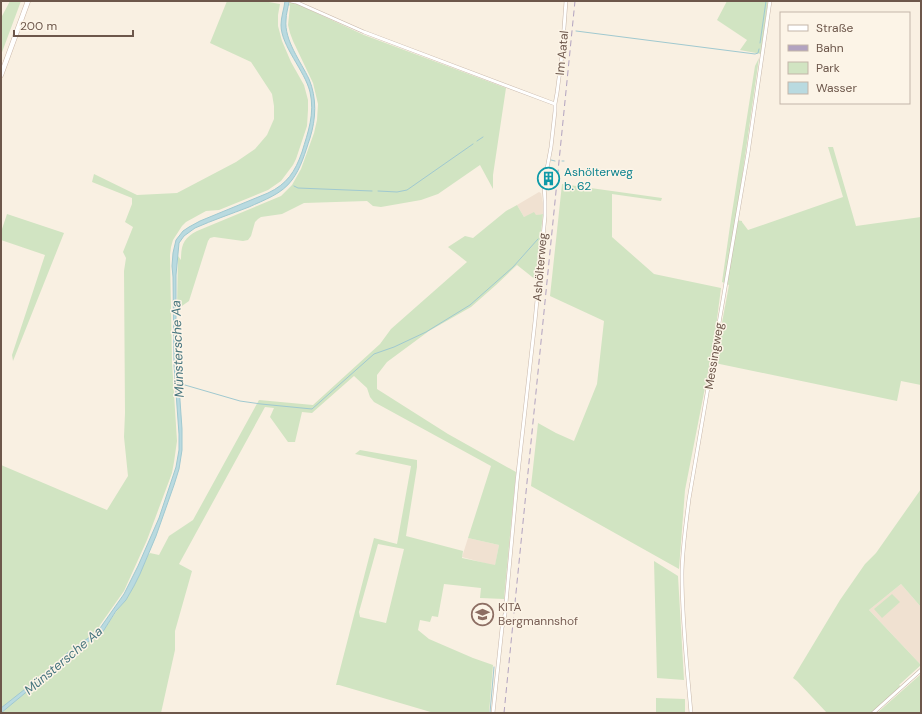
<svg xmlns="http://www.w3.org/2000/svg" width="922" height="714" viewBox="0 0 922 714" font-family="'DM Sans',sans-serif">
	<rect width="100%" height="100%" fill="#f9f0e2"/>
	<path fill="#f0e1d1" d="M539,192L541,193L543,203V214L524,217L517,205Z
		M468,538L499,545L495,566L462,557Z
		M901,584L921,607V665L869,610Z"/>
	<path fill="#d1e4c2" fill-rule="evenodd" d="M10,1H21L1,55V18Z
		M227,1H263L280,4L278,15V26L282,41L291,62L304,85L308,100V110L307,126L296,159L293,165L281,181L268,190L219,210L206,211L186,222L182,226L173,240L171,247L170,255L172,362L177,441L174,462L172,473L147,540L124,591L100,625L97,632L66,654L59,663L1,708V640L3,641L1,640V465L107,510L128,476L124,437L125,413L124,271L126,258L123,252L133,227L125,222L132,204V198L92,182L94,174L137,195L177,193L236,162L255,149L267,135L274,119V106L272,94L251,62L210,43Z
		M727,1H768L761,54L740,50L747,40L717,20Z
		M290,2L297,4L364,35L506,88L493,175V189L480,165L438,194L421,200L381,207L373,206L367,201L304,203L282,214L261,217L258,219L255,222L251,236L248,240L243,241L214,237L210,238L208,241L189,301L179,308H177L178,256L181,260C181,244 184,238 197,231L281,196L292,185L301,169L314,133L317,120L318,104L313,83L293,41L290,33L288,25L290,6L289,5Z
		M759,58L736,220L742,221V222L748,230L843,197L828,147H833L856,226L921,217V385L901,381L897,401L710,362L685,490L679,569L531,486L538,423L556,433L574,441L597,384L604,321L550,296L562,184L662,198L661,201L612,194V237L654,274L721,288L716,327L721,328L729,285L722,282L731,219L755,66Z
		M517,205L524,217L534,212L536,215L543,214L536,280L517,265L496,285L471,307L429,331L387,362L377,375V389L448,434L516,472L504,599L480,598L481,588L444,584L438,617L432,616L430,622L420,620L418,630L429,639L473,658L493,665L489,713H434L339,685H336L374,538L397,544L411,466L355,454L360,450L417,460V467L406,536L463,551L462,558L495,565L499,545L468,538L491,466L374,402L370,397L367,388L354,376L312,413L302,412L295,442H288L270,417L274,408L265,407L179,564L192,571L175,631V650L161,713H1L36,684L57,670L73,653L89,641L100,635L104,630L118,609L126,600L134,586L140,574L148,555L150,553L159,555L169,536L193,520L259,400L313,405L380,344L391,329L467,262L448,247L465,236L473,238L506,211ZM378,544L404,549L386,623L360,617L359,612Z
		M7,214L64,233L13,361L12,355L45,255L1,240V232Z
		M921,489V607L901,584L869,610L921,665L899,685L902,687L873,713H827L797,681L793,678L840,600L865,564L876,553Z
		M654,561L678,576L684,680L657,678Z
		M892,594L900,602L882,618L874,609Z
		M921,674V713H877Z
		M656,698L685,699V713H656Z"/>
	<path fill="#b9dae0" stroke="#a0c9d0" d="M285,1H289V2C288,8 286,14 286,20C284,40 301,62 309,79C317,98 316,119 310,138C305,153 301,168 292,180C282,194 264,200 249,207C231,214 213,220 195,228L184,236L179,243L176,275V343L182,429V450L179,469L174,485L156,536L140,574L134,586L126,600L116,611L104,630L100,635L89,641L73,653L57,670L36,684L1,713V708L58,663L66,654L98,631L124,594L138,566L159,518L176,467L179,450V434L174,365L173,277L172,266L173,253L176,240L183,231L189,227L200,221L268,193C287,184 295,172 302,152C308,132 315,114 310,92C305,71 281,46 281,25C281,17 284,9 285,1Z"/>
	<g fill="none" stroke-linecap="round" stroke-linejoin="round">
		<path stroke="#a0c9d0" stroke-width="1" d="M576,31L755,54L758,53L759,49
			M760,43L766,1
			M477,141L483,137
			M551,160L555,161
			M562,161H564
			M294,186L298,188L372,191
			M378,191L397,192L407,190L473,144
			M178,383L240,401L261,404L312,409L374,354L394,347L426,332L470,305L513,267L538,239
			M490,713L494,667"/>
		<defs>
			<path id="street" d="M291,1L296,2L364,32L555,104
				M493,713L502,628L505,614L517,482L535,321L545,216V201L544,185L551,147L555,111V104L557,93L562,55L566,1
				M691,713C687,667 682,621 682,575C682,550 686,524 689,499L748,153L770,1
				M873,713L921,670"/>
			<path id="secondary" d="M1,75L28,1"/>
		</defs>
		<use href="#street" stroke="#c8b7aa" stroke-width="4"/>
		<use href="#secondary" stroke="#cdb9ab" stroke-width="5.5"/>
		<use href="#street" stroke="#fff" stroke-width="3"/>
		<use href="#secondary" stroke="#fff" stroke-width="4.5"/>
		<path stroke="#b2a3c0" stroke-width="1" stroke-dasharray="6 4" stroke-linecap="butt" d="M504,713L575,1"/>
	</g>
	<defs>
		<symbol id="building-ring" viewBox="-11 -11 22 22"><circle r="9.5" fill="#fcf4e7" stroke="#0f9aa8" stroke-width="1.5"/><path d="M-4-6H4V6H1V3H-1V6H-4ZM-2.5-4.3h1.7v1.8h-1.7ZM.8-4.3h1.7v1.8H.8ZM-2.5-1h1.7V.8h-1.7ZM.8-1h1.7V.8H.8Z" fill="#0f9aa8"/></symbol>
		<symbol id="school-ring" viewBox="-11 -11 22 22"><circle r="9.5" fill="#fcf4e7" stroke="#8d6e63" stroke-width="1.5"/><path d="M0-5L7-2L0 1L-7-2ZM-4 1L0 2.5L4 1V4Q0 6-4 4Z" fill="#8d6e63"/></symbol>
	</defs>
	<g fill-rule="evenodd">
		<use href="#building-ring" x="536" y="166" width="25" height="25"/>
		<use href="#school-ring" x="470" y="602" width="25" height="25"/>
	</g>
	<g text-anchor="middle" stroke-width="3" stroke-linejoin="round" paint-order="stroke">
		<g font-size="12" fill="#6d574b" stroke="#fcf4e7">
			<text transform="translate(562 53) rotate(-84)" y="4">Im Aatal</text>
			<text transform="translate(540 267) rotate(-85)" y="4">Ashölterweg</text>
			<text transform="translate(714 356) rotate(-81)" y="4">Messingweg</text>
		</g>
		<g font-size="12" fill="#0d838f" stroke="#fcf4e7" text-anchor="start">
			<text x="564" y="176">Ashölterweg<tspan x="564" dy="14">b. 62</tspan></text>
		</g>
		<g font-size="12" fill="#785e54" stroke="#fcf4e7" text-anchor="start">
			<text x="498" y="611">KITA<tspan x="498" dy="14">Bergmannshof</tspan></text>
		</g>
		<g font-size="13" font-style="italic" fill="#48767f" stroke="#fcf4e7">
			<text transform="translate(177 349) rotate(-92)" y="5">Münstersche Aa</text>
			<text transform="translate(63 660) rotate(-40)" y="5">Münstersche Aa</text>
		</g>
	</g>
	<rect width="922" height="714" fill="none" stroke="#6d574b" stroke-width="4"/>
	<rect x="780" y="12" width="130" height="92" fill="#fcf4e7" stroke="#c3b5a9"/>
	<rect x="788" y="25" width="20" height="6" fill="#ffffff" stroke="#c3b5a9"/>
	<text x="816" y="32" font-size="12" fill="#6d574b">Straße</text>
	<rect x="788" y="45" width="20" height="6" fill="#b2a3c0" stroke="#c3b5a9"/>
	<text x="816" y="52" font-size="12" fill="#6d574b">Bahn</text>
	<rect x="788" y="62" width="20" height="12" fill="#d1e4c2" stroke="#c3b5a9"/>
	<text x="816" y="72" font-size="12" fill="#6d574b">Park</text>
	<rect x="788" y="82" width="20" height="12" fill="#b9dae0" stroke="#c3b5a9"/>
	<text x="816" y="92" font-size="12" fill="#6d574b">Wasser</text>
	<path d="M14 30v6h119v-6" fill="none" stroke="#6d574b" stroke-width="2"/>
	<text x="20" y="30" font-size="12" fill="#6d574b" stroke="#fcf4e7" stroke-width="3" paint-order="stroke">200 m</text>
</svg>
